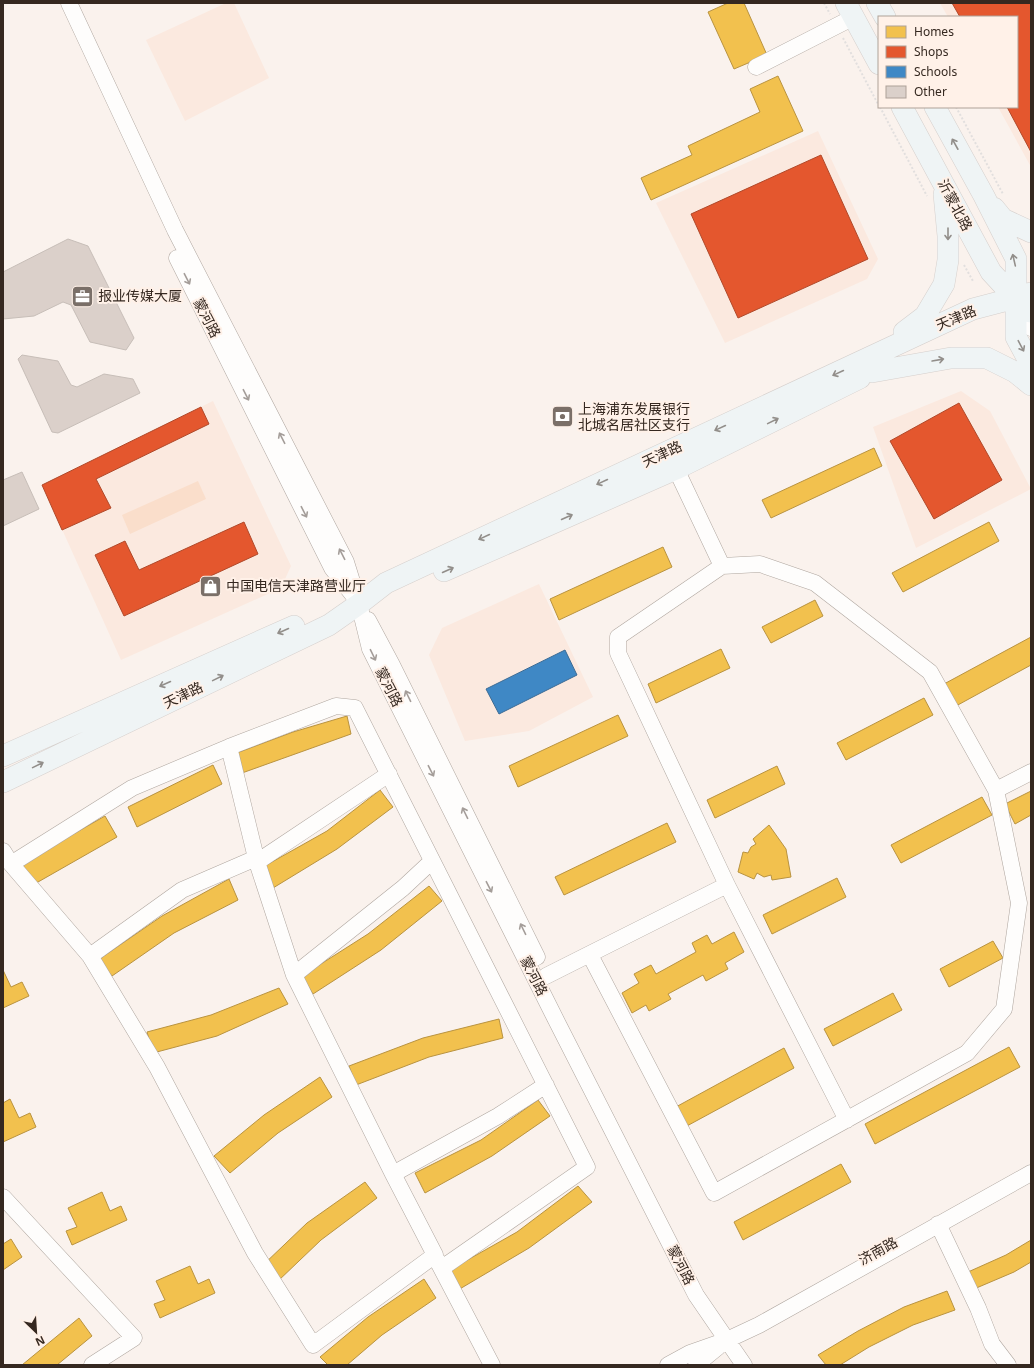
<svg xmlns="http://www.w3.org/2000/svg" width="1034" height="1368" viewBox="0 0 1034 1368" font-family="'Noto Sans','Noto Sans SC',sans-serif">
	<rect width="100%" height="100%" fill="#faf2ed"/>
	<path fill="#fbe9df" d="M226,3H234L269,78L185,121L146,40Z
		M940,3H1031V167L998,107H1017V17H948Z
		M818,131L878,259L867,279L725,343L656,203Z
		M961,391L990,411L1031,489L916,548L873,427Z
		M213,401L291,566L281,588L121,660L42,485Z
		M539,584L593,697L529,731L465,741L429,655L442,628Z"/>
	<path fill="#fadecb" d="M198,481L206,499L130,534L122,515Z"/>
	<path fill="#f2c14e" stroke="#b99340" d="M728,3H744L767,55L734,69L708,12Z
		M778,76L803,131L651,200L641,178L692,155L688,146L760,112L750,89Z
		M874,448L882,466L771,518L762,500Z
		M989,522L999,541L903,592L892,573Z
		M663,547L672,567L559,620L550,599Z
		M815,600L823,616L771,643L762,627Z
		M1031,637V665L956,706L944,684Z
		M721,649L730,668L656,703L648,684Z
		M924,698L933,715L846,760L837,743Z
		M618,715L628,736L518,787L509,766Z
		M347,716L351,734L242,773L234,754L293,732Z
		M213,765L222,784L137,827L128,807Z
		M777,766L785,784L715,818L707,800Z
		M380,790L393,807L337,849L273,888L263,867L327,831Z
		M1031,791V815L1015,824L1005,804Z
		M982,797L992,815L901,863L891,845Z
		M105,816L117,837L31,886L19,865Z
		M667,823L676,842L564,895L555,877Z
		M769,825L786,849L791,877L772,880L771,875L764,877L757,873L754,879L738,872L743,852L748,853L751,847L756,844L753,839Z
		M837,878L846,897L772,934L763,915Z
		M229,879L238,900L174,933L112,976L98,960L162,916Z
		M429,886L442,901L381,950L313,994L302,976L368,934Z
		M734,932L744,952L725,963L728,969L706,981L703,975L668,994L671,999L649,1011L646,1005L632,1013L622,993L639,983L634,974L651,965L656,974L696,952L692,943L707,935L712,944Z
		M993,941L1003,958L949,987L940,969Z
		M3,970L11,987L22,982L29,996L3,1008Z
		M279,988L288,1004L217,1036L153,1053L147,1032L211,1015Z
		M893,993L902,1010L833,1046L824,1029Z
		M499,1019L503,1038L429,1057L356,1085L349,1066L423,1038Z
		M1009,1047L1020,1067L875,1144L865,1124Z
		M784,1048L794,1068L685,1127L674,1108Z
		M320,1077L332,1097L278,1133L230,1173L214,1156L264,1115Z
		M10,1099L19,1118L30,1113L36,1127L3,1142V1103Z
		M538,1100L550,1116L492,1156L425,1193L415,1173L481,1140Z
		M841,1164L851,1182L743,1240L734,1222Z
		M365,1182L377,1198L321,1240L277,1282L262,1266L307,1223Z
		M578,1186L592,1202L529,1248L458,1290L448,1271L517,1232Z
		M102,1192L110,1211L121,1206L127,1220L72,1245L66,1231L77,1227L68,1208Z
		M11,1239L22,1257L3,1270V1244Z
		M1031,1240V1262L1014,1272L974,1289L968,1272L1006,1255Z
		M190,1266L198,1284L209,1279L215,1293L160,1318L154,1304L165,1300L156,1281Z
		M424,1279L436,1298L382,1335L347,1365H328L320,1357L368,1317Z
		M947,1291L955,1310L913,1325L869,1347L840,1365H826L818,1355L858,1331L904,1307Z
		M79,1318L92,1336L57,1365H22Z"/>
	<path fill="#e4572e" stroke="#b0492a" d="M952,3H1031V152L1007,107H1017V17H960Z
		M821,155L868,259L738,318L691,214Z
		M959,403L1002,480L934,519L890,441Z
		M201,407L209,424L96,479L111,508L62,530L42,485Z
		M244,522L258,554L124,616L95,555L125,541L139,570Z"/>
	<path fill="#3f88c5" stroke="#3c6b94" d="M565,650L577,675L499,714L486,689Z"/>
	<path fill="#dbd0ca" stroke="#c7beb8" d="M68,239L88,246L134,338L126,350L90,342L71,305L63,302L34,316L3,319V272Z
		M22,355L58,361L71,385L77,387L104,374L133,379L140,393L58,433L52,432L18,359Z
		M22,472L39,509L3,526V480Z"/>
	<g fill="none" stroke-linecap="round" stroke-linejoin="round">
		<defs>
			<path id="minor" d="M69,3L175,230L346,562L359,604L370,649L557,1022L696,1295L744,1365
				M756,67L854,17
				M177,258L332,568L353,595
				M1018,303L1031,328
				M676,469L722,566
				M368,620L392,665L537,957
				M229,747L336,706L355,708L587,1167L442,1268
				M996,790L1031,772
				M3,851L11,864L90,956L157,1067L255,1253L313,1345L435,1255L393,1174L294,975L257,862L229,747L132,788L11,864
				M257,862L389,774
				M590,955L714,1193L967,1053L1004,1009L1019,903L996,790L930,672L815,583L760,564L722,566L618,637V653L727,885L847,1120
				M90,956L182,890L256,858
				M294,975L403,888L432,861
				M546,976L727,885
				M393,1174L498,1116L546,1085
				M3,1197L134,1338L92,1365
				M938,1224L978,1308L992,1344L1008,1365
				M437,1260L492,1365
				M668,1365L690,1353L727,1340L759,1325L1031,1173
				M696,1365L718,1347"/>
			<path id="major" d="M846,3L879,64
				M877,3L885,17
				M902,107L991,272L1015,298L1031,312
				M935,107L984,196L1016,259V337L1031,365
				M994,208L1003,219L1031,232
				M904,332L925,316L944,284L948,260V236L944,194
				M872,372L951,358H987L1015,372L1031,385
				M444,571L676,469L860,378
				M3,756L294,626
				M3,782L329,625L359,604L386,583L973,309L1015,298L1031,293"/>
		</defs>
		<use href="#minor" stroke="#afa69f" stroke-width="17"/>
		<use href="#major" stroke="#d5cfcc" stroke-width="22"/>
		<path stroke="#e2dfde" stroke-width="2" stroke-dasharray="2 2" stroke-linecap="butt" d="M824,3L830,14
			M843,38L879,106
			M880,107L927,196
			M956,107L1003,194
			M964,265L973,281"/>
		<use href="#minor" stroke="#fefdfc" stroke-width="16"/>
		<use href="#major" stroke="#eff4f5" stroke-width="21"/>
	</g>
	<defs><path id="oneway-shaft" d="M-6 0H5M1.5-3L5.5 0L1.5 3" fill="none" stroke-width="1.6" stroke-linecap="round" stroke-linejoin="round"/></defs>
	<g stroke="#928e8a">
		<use href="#oneway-shaft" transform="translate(955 144) rotate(-119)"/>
		<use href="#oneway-shaft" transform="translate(948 234) rotate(90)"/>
		<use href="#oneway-shaft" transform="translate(1014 260) rotate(-103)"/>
		<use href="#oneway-shaft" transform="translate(1021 346) rotate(62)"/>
		<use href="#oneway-shaft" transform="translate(938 360) rotate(-10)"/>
		<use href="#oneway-shaft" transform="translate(838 373) rotate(155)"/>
		<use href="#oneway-shaft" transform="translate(773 421) rotate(-26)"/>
		<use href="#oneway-shaft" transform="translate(720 428) rotate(155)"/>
		<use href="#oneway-shaft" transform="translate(602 482) rotate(155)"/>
		<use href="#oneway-shaft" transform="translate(567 517) rotate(-24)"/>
		<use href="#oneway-shaft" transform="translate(484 537) rotate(155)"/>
		<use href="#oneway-shaft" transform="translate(448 570) rotate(-24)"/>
		<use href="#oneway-shaft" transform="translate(283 631) rotate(156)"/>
		<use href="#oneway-shaft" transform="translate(218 678) rotate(-26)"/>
		<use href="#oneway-shaft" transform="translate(165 684) rotate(156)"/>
		<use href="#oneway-shaft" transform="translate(38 765) rotate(-26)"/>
	</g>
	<g stroke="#a49d99">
		<use href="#oneway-shaft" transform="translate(187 279) rotate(63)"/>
		<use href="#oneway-shaft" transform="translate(246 395) rotate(63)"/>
		<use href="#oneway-shaft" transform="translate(282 438) rotate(-117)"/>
		<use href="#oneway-shaft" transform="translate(304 512) rotate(63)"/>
		<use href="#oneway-shaft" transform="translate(342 554) rotate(-117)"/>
		<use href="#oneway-shaft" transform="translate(373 655) rotate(64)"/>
		<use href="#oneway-shaft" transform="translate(408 696) rotate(-116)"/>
		<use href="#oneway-shaft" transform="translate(431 771) rotate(63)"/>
		<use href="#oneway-shaft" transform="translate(465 813) rotate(-116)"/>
		<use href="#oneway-shaft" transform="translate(489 887) rotate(63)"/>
		<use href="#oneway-shaft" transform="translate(523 929) rotate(-116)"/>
	</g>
	<defs>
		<symbol id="office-square" viewBox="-11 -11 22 22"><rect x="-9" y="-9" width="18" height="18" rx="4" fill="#7a6f68" stroke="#fff1e8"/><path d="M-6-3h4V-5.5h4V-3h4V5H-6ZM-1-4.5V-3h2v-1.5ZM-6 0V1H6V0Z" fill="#fff"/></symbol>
		<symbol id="bank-square" viewBox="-11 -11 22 22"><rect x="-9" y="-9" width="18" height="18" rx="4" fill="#7a6f68" stroke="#fff1e8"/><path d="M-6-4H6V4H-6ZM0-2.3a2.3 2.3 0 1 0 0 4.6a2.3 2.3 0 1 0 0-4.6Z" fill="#fff"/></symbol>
		<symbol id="shop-square" viewBox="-11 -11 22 22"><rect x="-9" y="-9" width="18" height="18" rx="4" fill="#7a6f68" stroke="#fff1e8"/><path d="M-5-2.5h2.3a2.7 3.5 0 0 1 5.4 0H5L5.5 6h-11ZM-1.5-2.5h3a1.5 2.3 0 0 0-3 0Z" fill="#fff"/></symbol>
	</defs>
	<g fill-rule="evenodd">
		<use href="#office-square" x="70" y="284" width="25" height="25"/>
		<use href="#bank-square" x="550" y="404" width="25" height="25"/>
		<use href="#shop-square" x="198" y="574" width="25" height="25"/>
	</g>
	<g text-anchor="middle" stroke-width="4" stroke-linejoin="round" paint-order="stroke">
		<g font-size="14" fill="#352820" stroke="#fff1e8">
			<text transform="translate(955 205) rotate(62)" y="5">沂蒙北路</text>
			<text transform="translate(207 318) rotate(63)" y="5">蒙河路</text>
			<text transform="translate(956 318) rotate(-23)" y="5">天津路</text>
			<text transform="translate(662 454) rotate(-25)" y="5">天津路</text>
			<text transform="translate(389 687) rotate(63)" y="5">蒙河路</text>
			<text transform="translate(183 695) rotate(-26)" y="5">天津路</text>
			<text transform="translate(534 976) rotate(63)" y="5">蒙河路</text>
			<text transform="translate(878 1251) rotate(-29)" y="5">济南路</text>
			<text transform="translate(681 1265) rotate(63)" y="5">蒙河路</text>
		</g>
		<g font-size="14" fill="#352820" stroke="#fff1e8" text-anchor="start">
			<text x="98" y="301">报业传媒大厦</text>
			<text x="578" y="414">上海浦东发展银行<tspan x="578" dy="16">北城名居社区支行</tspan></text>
			<text x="226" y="591">中国电信天津路营业厅</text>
		</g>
	</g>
	<rect width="1034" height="1368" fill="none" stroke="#352820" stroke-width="8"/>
	<rect x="878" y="16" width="140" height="92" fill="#fff1e8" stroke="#aea198"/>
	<rect x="886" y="26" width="20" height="12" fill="#f2c14e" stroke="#aea198"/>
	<text x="914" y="36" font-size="12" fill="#352820">Homes</text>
	<rect x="886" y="46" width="20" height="12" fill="#e4572e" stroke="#aea198"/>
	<text x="914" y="56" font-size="12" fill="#352820">Shops</text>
	<rect x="886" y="66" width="20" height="12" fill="#3f88c5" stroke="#aea198"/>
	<text x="914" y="76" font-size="12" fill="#352820">Schools</text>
	<rect x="886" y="86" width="20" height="12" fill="#dbd0ca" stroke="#aea198"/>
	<text x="914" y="96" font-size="12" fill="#352820">Other</text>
	<g transform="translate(36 1332) rotate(155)" stroke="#fff1e8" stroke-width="3" paint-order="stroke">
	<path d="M0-3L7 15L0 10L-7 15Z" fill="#352820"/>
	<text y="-6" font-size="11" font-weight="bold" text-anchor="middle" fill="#352820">N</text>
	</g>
</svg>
